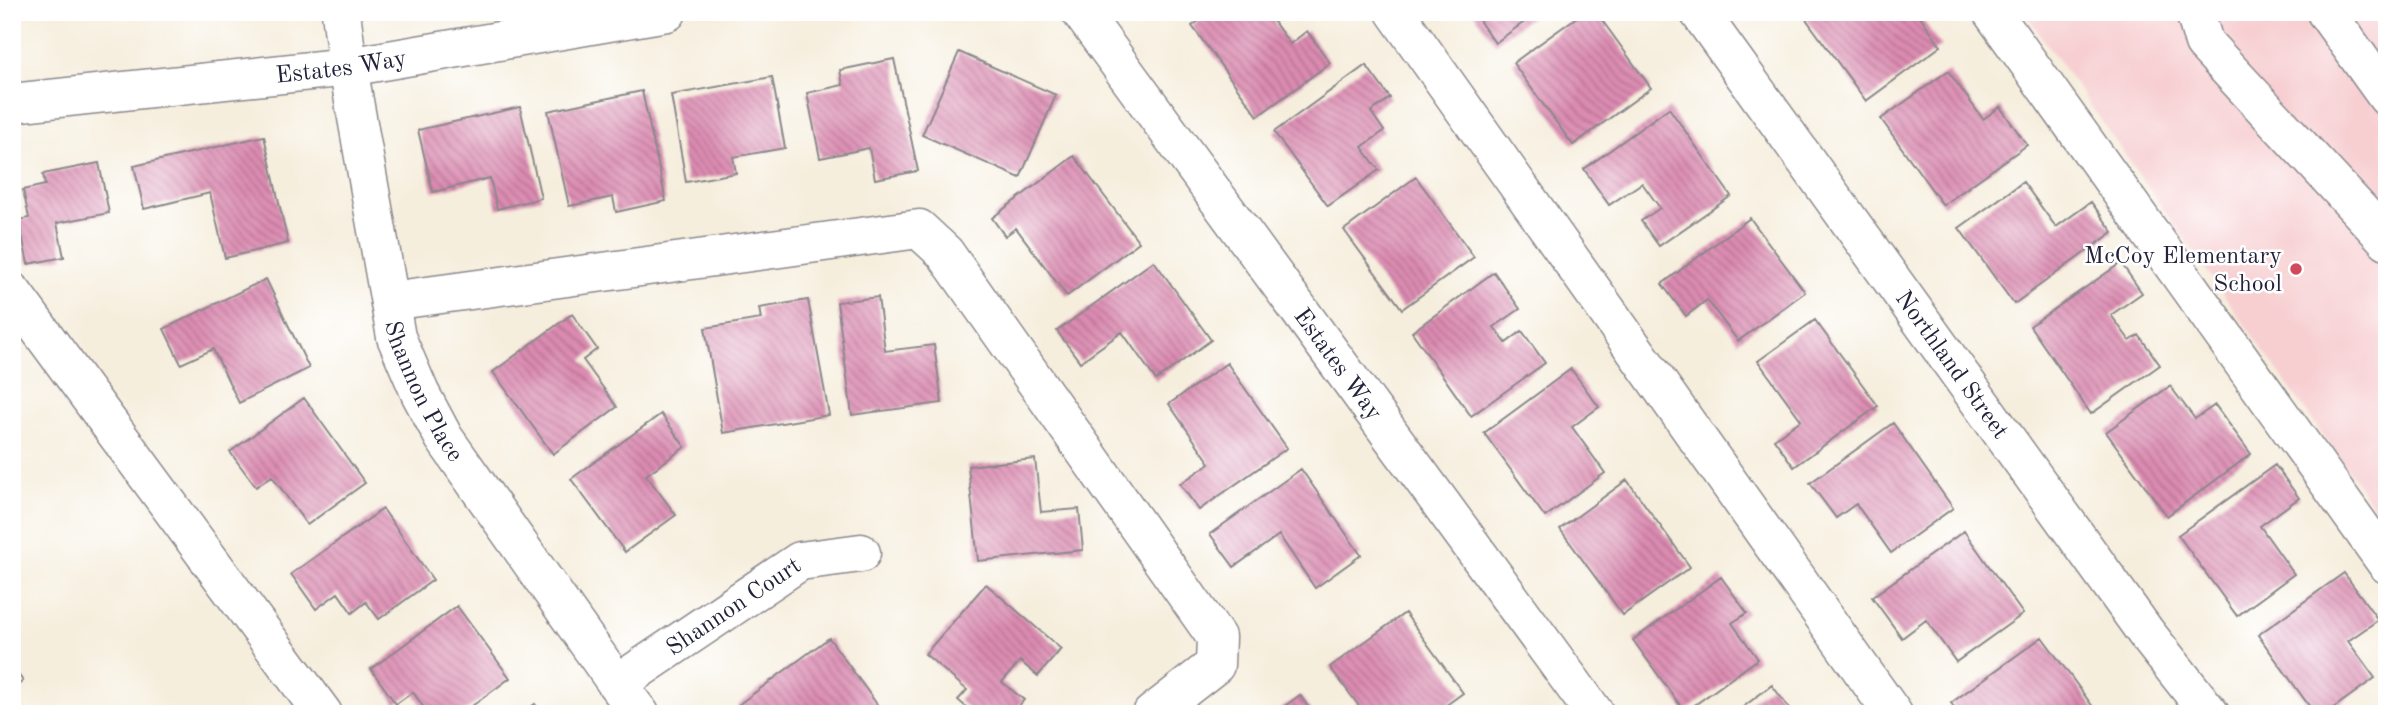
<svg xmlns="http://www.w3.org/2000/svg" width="2399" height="726" viewBox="0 0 2399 726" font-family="'Old Standard TT',serif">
	<defs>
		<pattern id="building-back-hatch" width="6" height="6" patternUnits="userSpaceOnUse" patternTransform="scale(1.75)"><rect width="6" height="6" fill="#dc8bb1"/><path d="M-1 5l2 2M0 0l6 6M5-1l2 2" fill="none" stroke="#b27191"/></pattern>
	</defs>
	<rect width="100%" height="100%" fill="#fff"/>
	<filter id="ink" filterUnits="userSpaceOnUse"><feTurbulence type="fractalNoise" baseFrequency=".0143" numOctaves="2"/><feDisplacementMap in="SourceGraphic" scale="14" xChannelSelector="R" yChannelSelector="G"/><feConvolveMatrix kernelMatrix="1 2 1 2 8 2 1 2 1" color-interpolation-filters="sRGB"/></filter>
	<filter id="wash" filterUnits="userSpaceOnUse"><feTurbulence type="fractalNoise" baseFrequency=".00686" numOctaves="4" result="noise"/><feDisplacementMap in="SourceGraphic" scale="28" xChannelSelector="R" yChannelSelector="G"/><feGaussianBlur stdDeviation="1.57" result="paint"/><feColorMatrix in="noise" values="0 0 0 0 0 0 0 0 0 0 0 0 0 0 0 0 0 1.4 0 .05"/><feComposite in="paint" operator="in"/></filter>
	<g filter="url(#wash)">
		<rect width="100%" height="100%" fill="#f6eedd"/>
		<path fill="#f7cfd1" d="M2024,12H2387V526Z"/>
		<g id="blocks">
			<path fill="url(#building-back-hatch)" d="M1211,12H1288L1274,22L1290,44L1307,31L1330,63L1258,116L1192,26Z
				M1473,12H1538L1495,43Z
				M1584,12H1596L1651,88L1573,145L1513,63Z
				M1816,12H1917L1941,46L1866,101L1806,19Z
				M959,52L1056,95L1020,178L922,135Z
				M894,59L918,171L875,179L869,148L820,158L807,93L843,85L840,70Z
				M1366,65L1390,98L1371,112L1384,131L1362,147L1379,170L1328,206L1274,132Z
				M1948,71L1983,119L2000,107L2027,145L1943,205L1881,119Z
				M772,77L785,148L733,157L736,173L686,182L671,95Z
				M642,91L666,201L616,212L613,197L569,206L548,111Z
				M520,107L541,198L497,209L490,178L433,192L418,130Z
				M1669,108L1731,196L1659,246L1641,221L1660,208L1642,183L1609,205L1584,169Z
				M264,136L288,243L225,258L210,193L144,209L134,166Z
				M1074,156L1139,242L1067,296L1016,228L1005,236L992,218Z
				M99,163L109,213L57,223L64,257L28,264L19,220L29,218L23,190L45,185L43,174Z
				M1416,177L1474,257L1402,309L1344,230Z
				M2023,182L2056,227L2091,202L2113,232L2014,304L1959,228Z
				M1750,218L1805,292L1738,341L1707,300L1686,316L1662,284Z
				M1154,261L1211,340L1156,380L1122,332L1080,362L1057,331Z
				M2121,263L2142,293L2111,315L2130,341L2139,335L2160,365L2091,414L2030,326Z
				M1494,272L1520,309L1494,327L1506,343L1522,331L1545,363L1471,416L1412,332Z
				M266,279L309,368L239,403L213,349L181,364L164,329Z
				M878,297L885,351L934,345L942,403L852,415L837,302Z
				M808,300L829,415L723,433L705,328L761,319L759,308Z
				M572,314L597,349L583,360L617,407L553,454L493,372Z
				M1815,320L1878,406L1794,467L1774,439L1801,420L1758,361Z
				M1227,363L1287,448L1199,510L1180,484L1210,463L1169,404Z
				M1571,369L1599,407L1572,427L1605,473L1545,517L1484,433Z
				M2170,386L2195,419L2215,405L2251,454L2167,516L2106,432Z
				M304,398L365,483L307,525L272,476L256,487L230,452Z
				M661,414L685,447L646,475L676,515L625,552L571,479Z
				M1893,423L1953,508L1891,553L1856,504L1836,518L1810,483Z
				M1035,459L1041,512L1079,509L1083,550L978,561L968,466Z
				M2275,465L2299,498L2260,526L2294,574L2237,616L2178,535Z
				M1301,469L1361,555L1315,588L1279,535L1234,567L1210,534Z
				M1627,480L1690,567L1623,615L1560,529Z
				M383,509L433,580L379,619L366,602L352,613L338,593L316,609L291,574Z
				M1964,531L2023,614L1956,662L1926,620L1902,638L1872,597Z
				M2344,573L2378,620L2348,641L2375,678L2325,714H2315L2258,635Z
				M1721,577L1747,613L1732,623L1758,659L1685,712L1633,640Z
				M986,584L1061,649L1038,676L1020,661L1002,682L1024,700L1012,714H974L958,700L967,690L925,654Z
				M457,606L510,678L461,714H428L413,692L396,704L371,669Z
				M1405,613L1463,693L1434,714H1365L1330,667Z
				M2042,637L2096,711L2091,714H1959L1951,703Z
				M829,638L884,714H744L738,705Z
				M12,666L23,681L12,690Z
				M1772,685L1793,714H1734Z
				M1300,695L1313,714H1274Z
				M535,704L542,714H521Z"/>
		</g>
	</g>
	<g filter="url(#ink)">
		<use href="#blocks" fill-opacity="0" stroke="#8c888c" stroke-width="2"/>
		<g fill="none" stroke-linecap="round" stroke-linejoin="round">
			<defs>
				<g id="minor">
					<path id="s1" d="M341,12L348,67L396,337L420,393L444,438L617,684L640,714"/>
					<path id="s2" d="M1081,12L1595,714"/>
					<path d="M1395,12L1893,714"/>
					<path id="s3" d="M1699,12L2146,633L2210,714"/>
					<path d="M1992,12L2387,564"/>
					<path d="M2195,12L2204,43L2387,240"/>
					<path d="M2326,12L2387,97"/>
					<path id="s4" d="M12,103L348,67L667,12"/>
					<path d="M12,292L323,714"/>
					<path d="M390,301L919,229L945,253L1216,637L1215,665L1152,714"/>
					<path id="s5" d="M617,684L800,561L861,553"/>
				</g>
			</defs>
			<use href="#minor" stroke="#8c888c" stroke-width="41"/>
			<use href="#minor" stroke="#fff" stroke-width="38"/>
		</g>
	</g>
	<circle fill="#d1495b" stroke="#fff" stroke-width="2.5" cx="2296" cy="269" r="7"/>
	<g text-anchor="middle" stroke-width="5" stroke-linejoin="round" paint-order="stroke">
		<g font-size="24" fill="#22223b" stroke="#fff">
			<text dy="8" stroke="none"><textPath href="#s4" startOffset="331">Estates Way</textPath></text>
			<text dy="8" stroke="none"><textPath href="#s2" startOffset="436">Estates Way</textPath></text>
			<text dy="8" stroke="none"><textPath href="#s3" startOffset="434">Northland Street</textPath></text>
			<text dy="8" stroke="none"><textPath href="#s1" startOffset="390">Shannon Place</textPath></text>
			<text dy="8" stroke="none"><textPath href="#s5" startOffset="140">Shannon Court</textPath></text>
		</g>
		<g font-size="24" fill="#22223b" stroke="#fff" text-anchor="end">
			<text x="2282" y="263">McCoy Elementary<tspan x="2282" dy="28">School</tspan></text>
		</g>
	</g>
	<rect width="2399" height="726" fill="none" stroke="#fff" stroke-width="42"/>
</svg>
